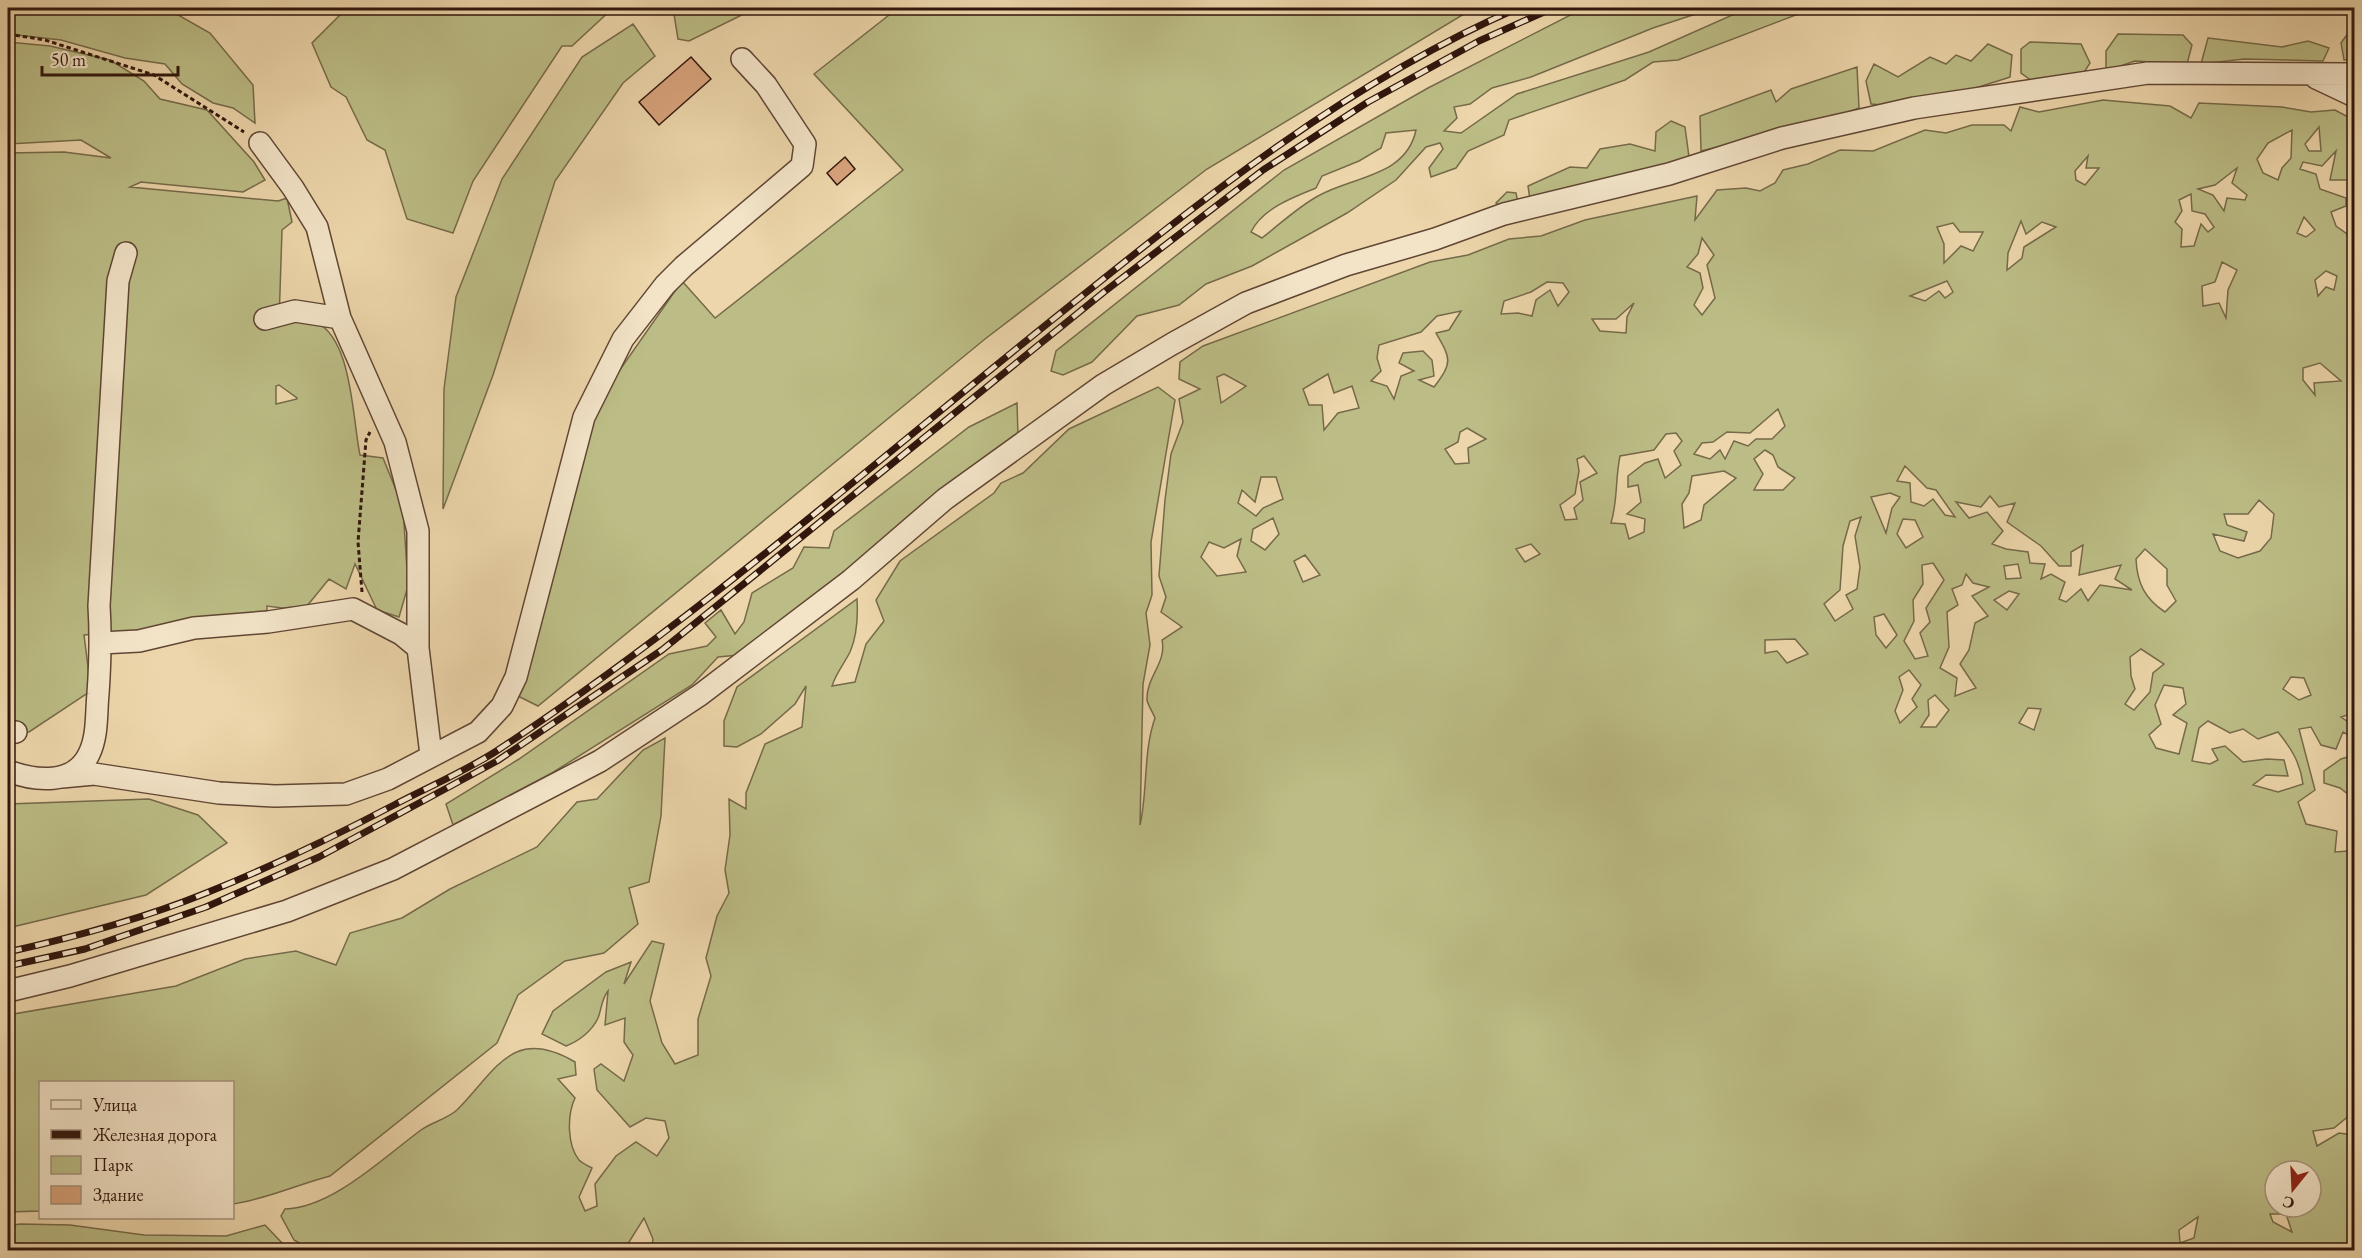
<svg xmlns="http://www.w3.org/2000/svg" width="2362" height="1258" viewBox="0 0 2362 1258" font-family="'EB Garamond',serif">
	<rect width="100%" height="100%" fill="#edd6ab"/>
	<filter id="stains"><feTurbulence type="fractalNoise" baseFrequency=".00333" numOctaves="4"/><feColorMatrix values="0 0 0 0 .2 0 0 0 0 .09 0 0 0 0 .02 0 0 0 .5 -.17"/></filter>
	<radialGradient id="worn" r=".72"><stop offset=".6" stop-color="#630" stop-opacity="0"/><stop offset="1" stop-color="#630" stop-opacity=".3"/></radialGradient>
	<path fill="#bcbd86" stroke="#766a4a" stroke-width="1.5" fill-rule="evenodd" d="M8,8H166L210,33L253,85L255,123L233,108L213,103L182,84L165,64L125,58L61,40L8,34Z
		M347,8H613L572,46H562L473,181L453,233L407,219L385,150L367,140L346,97L331,87L312,43Z
		M673,8H756L689,41L678,39Z
		M898,8H1474L1207,169L985,339L538,706L518,696L596,404L682,281L715,318L903,170L814,74Z
		M1584,8H1714L1653,28L1531,77L1492,88L1470,104L1454,107L1457,118L1444,131L1461,133L1517,94L1649,52L1748,8H1814L1678,60L1653,62L1625,80L1509,120L1504,135L1468,151L1456,168L1431,177L1429,168L1443,149L1440,143L1426,147L1396,180L1347,213L1252,266L1206,284L1179,305L1137,316L1092,362L1063,375L1051,371L1056,351L1284,170L1428,88ZM1416,130C1406,177 1353,176 1318,196C1298,207 1280,224 1262,238L1251,232C1262,209 1293,197 1316,188L1322,176L1359,161L1381,148L1386,133Z
		M633,24L655,56L623,83L555,181L493,375L443,509L444,389L456,297L502,179L582,57Z
		M2351,29L2354,33V59L2344,60L2341,43Z
		M2118,34L2183,35L2192,45L2187,64L2135,61L2106,71V51Z
		M2208,38L2282,47L2308,41L2329,48L2323,61L2244,59L2201,64Z
		M8,42L50,46L110,60L144,81L160,99L207,110L254,162L265,180L243,192L141,182L130,187L278,201L287,198L292,222L282,230L279,322C287,321 299,318 307,319C353,327 352,419 360,455L383,458L403,507L408,586L399,617L377,610L355,564L346,589L329,579L307,606L282,608L267,606V619L84,635L91,691L29,732L8,733V153L64,152L111,158L81,140L8,144ZM279,385L297,398V399L276,404V386Z
		M2030,42L2081,44L2090,63L2083,74L2032,81L2021,73V49Z
		M1988,44L2012,55L2010,77C1966,91 1917,110 1871,104L1866,81L1874,64L1898,77L1930,57L1946,64L1956,55L1971,61Z
		M1857,67L1859,108L1826,121L1701,151L1700,116L1771,90L1776,102L1791,89Z
		M2103,100L2170,106L2191,118L2199,103L2282,107L2311,112L2335,110L2354,120V180H2330L2336,151L2322,166L2303,162L2300,169L2316,174L2320,189L2346,198V206L2331,212L2336,226L2354,239V279L2350,282L2348,290L2354,294V713L2341,717L2354,726V738L2343,732L2336,749L2321,745L2311,727L2299,729L2315,790L2298,802L2306,824L2337,831L2335,852L2348,851L2354,872V1031L2347,1044L2354,1045V1128L2350,1115L2334,1128L2313,1131L2317,1146L2339,1133L2354,1135L2352,1198L2354,1250H1086L1087,1247L1084,1250H651L653,1239L644,1218L624,1250H8V1226L20,1224L70,1225L144,1235L226,1236L265,1225L283,1244L311,1250L294,1240L281,1216L285,1209C332,1208 384,1157 421,1130C432,1122 447,1119 457,1110C496,1071 512,1025 575,1062L576,1075L558,1079L575,1098C567,1115 567,1145 579,1160C582,1163 588,1166 592,1168L579,1197L585,1211L597,1206L595,1184L616,1156L636,1142L657,1156L669,1138L665,1121L646,1118L630,1127L597,1090L594,1069L601,1064L624,1081L633,1055L624,1042L625,1018L605,1025L608,991C601,1000 602,1008 598,1018C592,1031 579,1041 566,1046L542,1034L553,1011L606,972L631,962L624,984L652,941L664,944L650,1001L662,1043L675,1064L698,1055V1019L711,976L706,958L717,916L729,893L725,870L730,835L729,799L746,809V793L765,744L802,727L806,686L795,704L761,734L737,747L724,746V721L737,687L857,599C858,616 857,636 850,652C844,664 836,673 832,686L855,682L866,644L884,621L876,600L900,561L994,493L1001,483L1023,473L1069,429L1158,387L1175,400L1151,542L1152,595L1146,613L1150,645L1143,684L1140,825C1148,790 1143,752 1155,718C1153,713 1148,705 1147,700C1146,677 1167,663 1162,640L1182,627L1161,612L1166,597L1159,576L1165,500L1171,454L1183,422L1179,399L1200,389L1179,379L1180,362L1203,346L1430,262L1468,255L1509,239L1541,236L1585,220L1697,196L1695,220L1717,190L1746,188L1760,191L1775,183L1783,170L1808,164L1840,150L1873,151L1925,130L1946,133L1972,125H2004L2011,131L2020,107L2039,112ZM2319,127L2321,151H2309L2305,144ZM2292,130L2291,158L2282,168L2278,180L2263,173L2257,159L2268,143ZM2088,156L2086,168H2099L2085,185L2076,180L2075,171ZM2237,168L2232,183L2247,195L2245,200L2227,198L2224,211L2213,195L2198,189L2215,185ZM2191,194L2192,211L2205,214L2214,227L2208,232L2201,224L2194,246L2181,247L2182,229L2175,222L2182,211L2179,200ZM2304,217L2315,230L2306,237L2297,233ZM2021,221L2026,234L2042,222L2056,227L2024,247L2022,258L2007,270L2008,253ZM1953,223L1960,232H1983L1973,251L1961,246L1944,263V244L1937,227ZM1702,238L1714,255L1707,265L1715,298L1702,315L1694,305L1703,288L1700,273L1687,267L1698,254ZM2222,262L2237,270L2228,290L2226,318L2219,303L2203,306L2202,286L2215,282ZM2326,271L2337,276L2334,290L2326,287L2318,296L2315,280ZM1947,281L1953,292L1945,298L1939,291L1925,301L1910,296ZM1547,282L1563,283L1569,292L1558,306L1550,290L1536,300L1532,316L1518,313L1501,314L1504,301L1531,292ZM1634,303L1627,317L1626,333L1600,331L1592,319H1616ZM1461,311L1449,330L1436,333C1451,359 1453,362 1434,387L1419,380L1434,376L1432,360L1423,351L1403,353L1399,363L1414,371L1401,376L1394,399L1387,386L1371,381L1381,371L1377,358L1379,345L1421,332L1437,316ZM2320,363L2341,381L2314,383L2315,395L2303,380V368ZM1224,374L1246,386L1221,403L1217,377ZM1328,374L1334,393L1352,386L1359,408L1338,413L1324,430L1322,405H1309L1303,389ZM1778,409L1785,426L1772,439H1756L1748,446L1734,441L1725,459L1720,450L1710,459L1694,454L1702,443L1713,442L1727,432L1750,433ZM1467,428L1486,439L1468,448L1469,463L1455,464L1445,449L1458,442L1460,432ZM1676,433L1682,441L1674,451L1681,465L1665,478L1658,459L1645,463L1628,476V487L1638,485L1641,502L1627,514L1645,519L1644,532L1629,539L1625,524L1611,523C1618,500 1615,480 1620,456L1654,450L1666,434ZM1765,450L1773,455L1778,467L1795,478L1783,490H1754L1763,474L1754,459ZM1584,456L1597,473L1580,482L1583,500L1574,508L1577,519L1565,520L1560,505L1575,494L1579,471L1577,459ZM1905,466L1927,488L1936,490L1955,517L1945,515L1933,499L1924,506L1911,502L1910,483L1897,481ZM1724,471L1736,478L1704,505L1701,520L1684,528L1682,504L1689,493L1692,476ZM1261,477H1276L1283,499L1263,508L1256,516L1238,503L1242,490L1255,502ZM1890,493L1900,497L1892,508L1886,533L1871,497ZM1990,496L1999,507L2015,503L2007,522L2041,546L2059,566H2071V552L2083,545L2079,575L2121,565L2115,579L2132,590L2100,585L2088,601L2081,589L2066,602L2059,599L2065,582L2051,574L2041,579L2045,564L2030,563L2028,552L2006,549L1992,544L2003,531L1987,512L1969,518L1956,502L1981,507ZM2259,500L2274,514L2271,538L2260,551L2238,558L2220,551L2213,534L2244,541L2247,532L2227,525L2224,514H2248ZM1861,517L1855,536L1860,567L1857,589L1846,595L1853,609L1835,621L1824,604L1840,590L1843,546L1850,521ZM1273,518L1279,534L1265,550L1251,541L1253,529ZM1903,519L1915,520L1923,537L1906,548L1897,534ZM1241,539L1237,556L1246,572L1217,576L1201,557L1209,542L1224,548ZM1531,544L1540,554L1525,562L1516,549ZM2145,549L2167,569V585L2176,601L2165,612C2145,599 2137,583 2136,559ZM1305,555L1320,575L1303,582L1294,561ZM1933,563L1944,580L1926,608L1930,622L1920,633L1928,656L1915,659L1904,641L1914,621L1913,600L1923,584L1922,565ZM2018,564L2021,578L2006,579L2004,566ZM1966,574L1973,583L1989,587L1972,596L1988,616L1975,623L1969,650L1960,664L1976,688L1955,696L1957,678L1940,668L1949,647L1947,612L1958,605L1952,589L1962,585ZM2009,591L2019,594L2007,610L1994,600ZM1884,614L1897,635L1886,648L1876,635L1874,617ZM1795,639L1808,654L1787,663L1777,651L1765,653V640ZM2141,649L2164,664L2153,673L2150,692L2134,710L2125,704L2135,689L2131,676L2130,657ZM1909,670L1921,685L1912,699L1917,707L1900,723L1895,711L1903,690L1899,677ZM2291,677L2304,678L2311,695L2299,700L2283,689ZM2164,685L2183,688L2186,704L2173,715L2187,723L2179,754L2156,748L2149,735L2161,724L2155,705ZM1935,695L1949,710L1936,727H1921L1929,715L1928,700ZM2028,708L2041,709L2034,730L2019,723ZM2208,721L2230,733L2243,729L2258,739L2278,732C2291,748 2300,762 2303,784L2278,792L2253,785L2266,775L2288,776L2284,760L2267,759L2243,762L2225,746L2212,749L2218,760L2210,764L2192,761L2199,728ZM2275,1171H2311V1207H2275ZM2270,1214H2286L2292,1232L2273,1222ZM2198,1217L2194,1238L2180,1243L2179,1230Z
		M1671,121L1685,127L1689,157L1587,190L1530,200L1528,186L1570,167L1587,168L1600,149L1630,144L1655,151L1656,132Z
		M1507,192L1516,193L1518,203L1502,208L1496,203Z
		M1017,403L1018,436L739,655L718,657L692,685L552,773L453,825L446,804L519,759L669,654L707,646L716,637L705,623L721,610L735,634L744,622L752,593L793,568L804,547L829,548L834,531L969,427Z
		M665,738L661,816L649,882L629,888L638,924L604,953L565,961L518,995L497,1043L330,1176C296,1185 267,1199 233,1204L232,1082H40V1211L8,1212V1015L176,986L245,959L296,951L336,965L350,933L402,918L450,889L537,847L577,802L597,799L643,750Z
		M2354,755V799L2340,788L2324,783V771L2341,759Z
		M149,799L198,815L227,843L146,895L8,928V804Z"/>
	<path fill="#d9a37c" stroke="#31160d" stroke-width="1.5" d="M691,57L711,79L659,125L639,102Z
		M845,157L855,169L837,185L827,173Z"/>
	<g fill="none" stroke-linecap="round" stroke-linejoin="round">
		<defs>
			<path id="minor" d="M2316,78L2354,96
				M260,143L293,188L317,227L340,318L395,442L418,531V648L431,755
				M265,319L295,311L340,318
				M101,643L139,641L194,628L268,622L353,609L401,634L418,648
				M8,733L16,732
				M8,771C35,781 74,786 89,754C98,736 96,713 98,694C100,665 101,636 99,606L118,281L126,253
				M62,777L94,774L219,793L275,796L346,794L388,779L478,732L502,706L516,677L584,417L623,339L665,285L684,266L802,166L805,144L766,85L742,59
				M8,991L70,976L287,911L393,869L600,761L700,695L851,580L945,499L1103,385L1172,344L1246,303L1346,265L1435,239L1504,214L1669,174L1782,138L1914,108L2148,73L2354,74"/>
		</defs>
		<use href="#minor" stroke="#604634" stroke-width="24"/>
		<path stroke="#31160d" stroke-width="3" stroke-dasharray="4.5 3" stroke-linecap="butt" d="M8,34L45,40L154,75L244,132
			M362,592L358,542L366,440L370,432"/>
		<use href="#minor" stroke="#f3e4c8" stroke-width="21"/>
		<defs>
			<path id="rail" d="M8,952C75,937 142,919 206,893C271,867 333,837 394,805C428,787 466,771 498,750C691,623 867,469 1047,324C1194,206 1343,84 1518,8
				M8,966L85,949L206,907L319,857L497,761L662,650L1104,292L1263,170L1368,102L1479,41L1553,8"/>
		</defs>
		<use href="#rail" stroke="#31160d" stroke-width="7"/>
		<use href="#rail" stroke="#f3e4c8" stroke-width="4.5" stroke-dasharray="14" stroke-linecap="butt"/>
	</g>
	<rect width="2362" height="1258" fill="none" stroke="#edd6ab" stroke-width="30"/>
	<rect x="9" y="9" width="2344" height="1240" fill="none" stroke="#31160d" stroke-width="3"/>
	<rect x="15" y="15" width="2332" height="1228" fill="none" stroke="#31160d" stroke-width="1.5"/>
	<rect x="39" y="1081" width="195" height="138" fill="#f3e4c8" stroke="#a5927d" stroke-width="1.5"/>
	<rect x="51" y="1100" width="30" height="9" fill="#f3e4c8" stroke="#a5927d" stroke-width="1.5"/>
	<text x="93" y="1111" font-size="18" fill="#31160d">Улица</text>
	<rect x="51" y="1130" width="30" height="9" fill="#31160d" stroke="#a5927d" stroke-width="1.5"/>
	<text x="93" y="1141" font-size="18" fill="#31160d">Железная дорога</text>
	<rect x="51" y="1156" width="30" height="18" fill="#bcbd86" stroke="#a5927d" stroke-width="1.5"/>
	<text x="93" y="1171" font-size="18" fill="#31160d">Парк</text>
	<rect x="51" y="1186" width="30" height="18" fill="#d9a37c" stroke="#a5927d" stroke-width="1.5"/>
	<text x="93" y="1201" font-size="18" fill="#31160d">Здание</text>
	<g transform="translate(2293 1189) rotate(198)"><circle r="28" fill="#f3e4c8" stroke="#a5927d" stroke-width="1.5"/>
	<path d="M0-4.5L10 22L0 15L-10 22Z" fill="#8f2418"/>
	<text y="-9" font-size="16" font-weight="bold" text-anchor="middle" fill="#31160d">С</text>
	</g>
	<path d="M42 66v9h136v-9" fill="none" stroke="#31160d" stroke-width="3"/>
	<text x="51" y="66" font-size="18" fill="#31160d" stroke="#f3e4c8" stroke-width="4.5" paint-order="stroke">50 m</text>
	<rect width="100%" height="100%" filter="url(#stains)"/>
	<rect width="100%" height="100%" fill="url(#worn)"/>
</svg>
